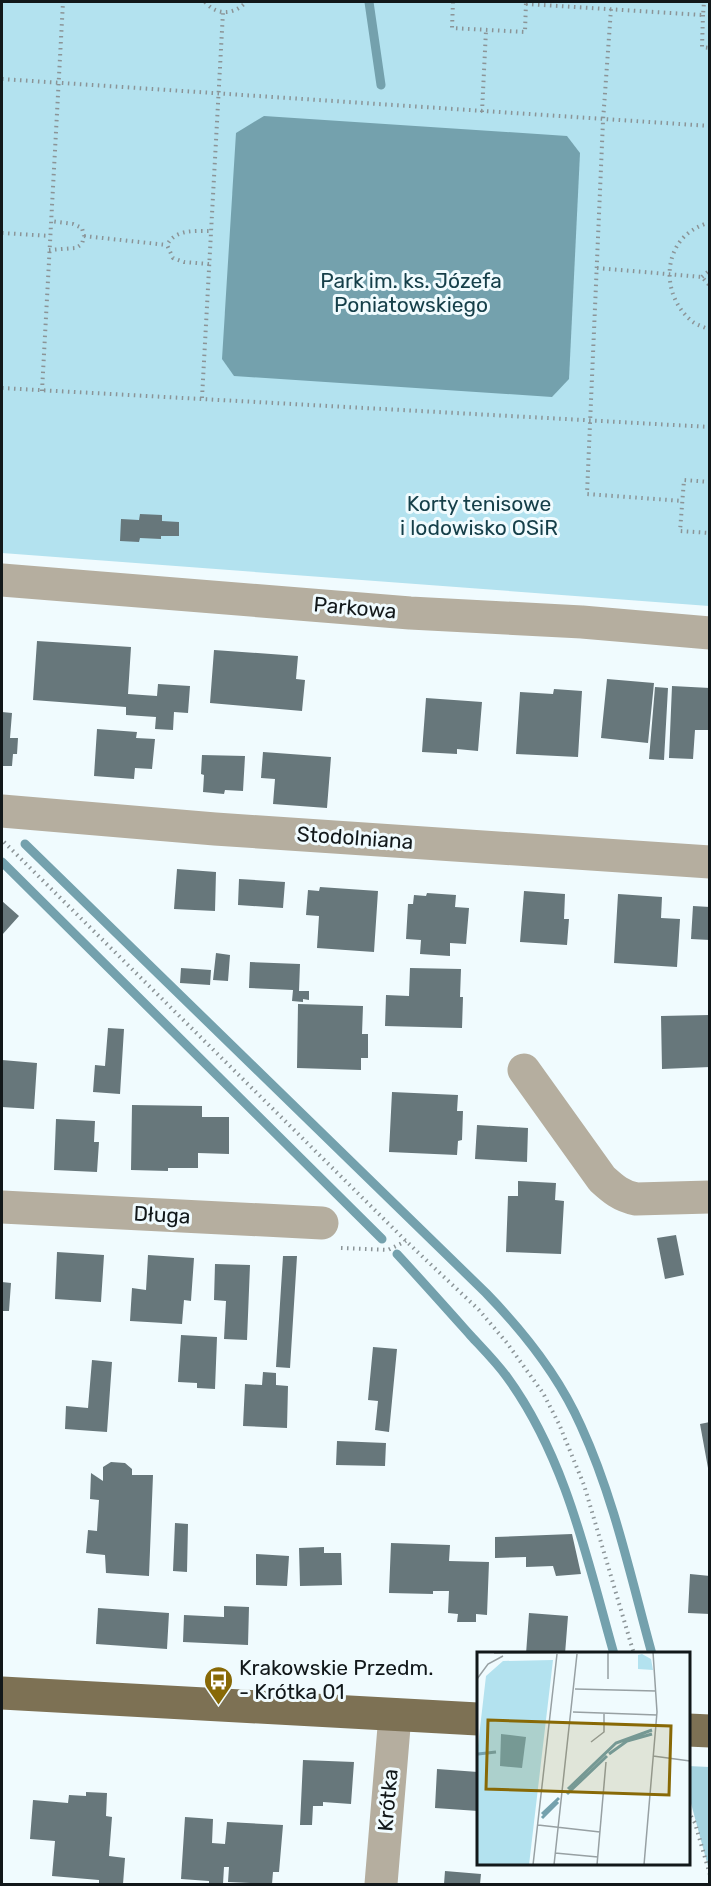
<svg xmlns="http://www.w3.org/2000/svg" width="711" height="1886" viewBox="0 0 711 1886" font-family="Rubik,sans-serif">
	<rect width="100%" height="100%" fill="#f0fbfe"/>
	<path fill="#b3e2ef" d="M2,2H709V606L2,553Z"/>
	<path fill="#a5d3e0" d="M688,1766L709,1767V1870L689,1796Z"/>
	<path fill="#74a1ad" d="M264,116L567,136L580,153L569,379L552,397L234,376L222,359L236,133Z"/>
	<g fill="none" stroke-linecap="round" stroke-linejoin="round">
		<path stroke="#74a1ad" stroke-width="9" d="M369,2L381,85
			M25,844L486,1293C524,1332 559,1376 581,1426C614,1498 631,1578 652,1654
			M2,862L382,1239
			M397,1254C422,1281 446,1308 471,1336C483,1349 496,1362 507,1377C566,1458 587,1559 614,1654"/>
	</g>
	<path fill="#67777b" d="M140,514L162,515V521L179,522V536H161V539L140,538L139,542L120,541L121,519L139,520Z
		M37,641L131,647L128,694L157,696L158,684L190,686L188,713L174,712L173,730L155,729L156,717L126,715V707L33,700Z
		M214,650L298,656L296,679L305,680L302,711L210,703Z
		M607,679L654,683L648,743L601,738Z
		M672,686L710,688V730H695L693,759L669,758Z
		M655,687L668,688L664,760L649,759Z
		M554,689L582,691L578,757L516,754L520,692L553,694Z
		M426,698L482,702L478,751L457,749V754L422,752Z
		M2,712L12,713L10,738H18L17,754H13L12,766H2Z
		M97,729L137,732L136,738L155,739L152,769L135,768L134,779L94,776Z
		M263,752L331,757L327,808L273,804L275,779L261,778Z
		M202,755L245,756L243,791L225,790L224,794L203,792L204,775L201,774Z
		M177,869L216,872L215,911L174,909Z
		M239,879L285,882L283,908L238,905Z
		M320,887L378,891L374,952L317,948L319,916L306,915L308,890L319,891Z
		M524,891L565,894L564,919H569L567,945L520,942Z
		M427,893L456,895L455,907L469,908L466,944L450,943V956L420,954L421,940L406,939L408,904H413L414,895L426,896Z
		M618,894L662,897L661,918L680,919L677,967L614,963Z
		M2,901L19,916L2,935Z
		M693,906L710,907V940L691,939Z
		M216,953L230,955L228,981L213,980Z
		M250,962L300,964L299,991H309V1000L303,999V1002L292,1001L293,990L249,988Z
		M181,968L211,970L210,985L180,983Z
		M410,968L461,969L460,997H463L462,1028L385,1026L386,995L409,996Z
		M298,1004L363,1006L362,1034H368V1058H361V1070L297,1068Z
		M710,1015V1067L662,1069L661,1016Z
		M108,1028L124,1029L120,1094L93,1092L95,1065L105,1066Z
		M2,1060L37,1063L34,1109L2,1107Z
		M392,1092L458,1095L457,1111H463L462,1140L458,1141L457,1155L389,1152Z
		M132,1105L202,1106V1117H229V1154L198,1153V1168H168V1171L131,1170Z
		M56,1119L95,1121L94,1142H99L97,1172L54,1170Z
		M477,1125L528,1128L527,1162L475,1159Z
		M518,1181L556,1183L555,1200L564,1201L561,1254L506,1252L508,1196H518Z
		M676,1235L684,1275L665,1279L657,1238Z
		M57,1252L104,1255L101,1302L55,1299Z
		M148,1255L194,1258L191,1301L184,1300L182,1324L130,1321L132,1288L146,1290Z
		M283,1256H297L290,1368L276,1367Z
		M215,1264L250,1265L247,1340L224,1339L226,1301L214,1300Z
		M2,1282L11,1283L9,1311H2Z
		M181,1335L217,1337L215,1389L197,1388V1383L178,1382Z
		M373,1347L397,1349L389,1432L375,1430L378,1401L368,1400Z
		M92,1360L112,1362L107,1432L65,1429L66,1406L88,1408Z
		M263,1372L276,1373V1385L288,1386L287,1428L243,1426L245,1384L262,1385Z
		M710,1422V1467L708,1468L700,1424Z
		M337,1441L386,1443L385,1466L336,1465Z
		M111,1462L125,1463L132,1469V1475H153L149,1576L106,1573L105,1555L86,1553L88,1530L97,1531L99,1500L90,1499L91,1473L103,1481V1467Z
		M175,1523L188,1524L187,1572L173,1571Z
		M572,1534L581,1574L556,1576L553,1566L526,1567V1557L495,1558V1537Z
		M391,1543L450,1545L449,1561L489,1562L487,1615L476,1614V1622H457L458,1614L448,1613L449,1591H433V1594L389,1593Z
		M324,1547V1553H341L342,1585L300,1586L299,1548Z
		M256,1554L289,1556L287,1586L256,1585Z
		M690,1574L710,1576V1614L688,1613Z
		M224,1606L249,1607L248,1645L183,1642L184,1615L224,1617Z
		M98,1608L169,1613L167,1649L96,1644Z
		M529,1613L568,1616L565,1654H526Z
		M303,1760L354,1762L351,1804L323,1802V1806H313L312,1825H300Z
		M437,1769L478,1772V1811L435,1808Z
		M86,1792L107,1793L106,1816L112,1817L109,1856L125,1858L123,1884H99V1880L52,1876L55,1841L30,1839L33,1800L68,1803L69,1795L86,1796Z
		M185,1817L213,1819L212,1843L225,1844L227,1822L283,1825L279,1872H273L272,1884L228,1882L229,1867H224L223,1884H209V1881L181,1879Z
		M445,1871L481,1874L480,1884H444Z"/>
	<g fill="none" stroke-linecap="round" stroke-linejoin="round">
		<path stroke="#8b9497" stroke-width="4" stroke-dasharray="1.5 4.5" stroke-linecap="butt" d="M205,2C217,16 234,15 246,2
			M453,2L452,28L525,32L526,2
			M526,4L703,15L704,2
			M611,9L603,121L587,494L683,501
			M703,15L702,47L710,48
			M2,79L710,126
			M482,112L486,30
			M710,222C699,226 690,230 682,239C661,264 668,303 693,322C697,325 704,327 710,330
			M2,233L50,236
			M84,236L167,245
			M49,250L76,248L82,244L84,236L82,228L73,224L51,221
			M209,264L184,262L173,258L167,245C175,229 195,231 211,231
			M597,268L702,277L710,286
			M702,277L710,270
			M2,388L710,427
			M42,391L63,2
			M202,398L223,12
			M710,482L684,480L680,531L710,533
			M4,842L406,1241L479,1310L507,1343L543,1393L559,1424L584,1485L634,1654
			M341,1248L388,1250L406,1241
			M688,1811L695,1823L710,1875"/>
		<path stroke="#b5ae9f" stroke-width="33" d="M2,580L410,613L582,622L710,633
			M2,811L215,829L710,862
			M524,1070L602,1179C613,1189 621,1196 636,1199L710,1197
			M2,1207L322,1223
			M381,1884L395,1715"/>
		<path stroke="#7d7154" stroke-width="33" d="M2,1693L478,1719
			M688,1730L710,1731"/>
	</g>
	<defs>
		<symbol id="bus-pin" viewBox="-11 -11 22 30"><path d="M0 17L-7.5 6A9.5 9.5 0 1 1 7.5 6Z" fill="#886906" stroke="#f0fbfe"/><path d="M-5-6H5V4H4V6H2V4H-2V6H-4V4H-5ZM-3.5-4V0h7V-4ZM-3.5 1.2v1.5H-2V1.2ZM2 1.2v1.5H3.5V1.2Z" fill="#fff"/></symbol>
	</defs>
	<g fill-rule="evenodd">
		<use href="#bus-pin" x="202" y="1664" width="33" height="45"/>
	</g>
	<g text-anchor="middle" stroke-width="6" stroke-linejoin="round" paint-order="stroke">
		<g font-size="21" fill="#153f49" stroke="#f0fbfe">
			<text x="411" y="288">Park im. ks. Józefa<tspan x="411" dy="24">Poniatowskiego</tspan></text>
			<text x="479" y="511">Korty tenisowe<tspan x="479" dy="24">i lodowisko OSiR</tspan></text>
		</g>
		<g font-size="21" fill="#12181a" stroke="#f0fbfe">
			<text transform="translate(355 608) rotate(5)" y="7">Parkowa</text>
			<text transform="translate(355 838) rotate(4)" y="7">Stodolniana</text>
			<text transform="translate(162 1215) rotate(3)" y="7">Długa</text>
			<text transform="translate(388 1800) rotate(-85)" y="7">Krótka</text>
		</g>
		<g font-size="21" fill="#12181a" stroke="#f0fbfe" text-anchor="start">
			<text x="239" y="1675">Krakowskie Przedm.<tspan x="239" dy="24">- Krótka 01</tspan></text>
		</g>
	</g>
	<g transform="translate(477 1652)">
		<rect width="213" height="213" fill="#f0fbfe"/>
		<path d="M165,2L174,7L176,18L161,17V3ZM76,8L52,213H0V102L9,24L26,9Z" fill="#b3e2ef"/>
		<path d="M24,82L49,85L45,116L23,114Z" fill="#74a1ad"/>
		<path fill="none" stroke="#74a1ad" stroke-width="3" d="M1,102L19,100M132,102L150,89L175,82M91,137L139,91L175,78M90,142L130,104M65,162L82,146M65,166L81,150"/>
		<path fill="none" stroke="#97a0a3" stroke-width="1.5" d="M17,1L151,0M0,27L11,12L26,4M131,27V1M98,37L179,39M0,38V60M96,60L180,63M114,90L127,80V61M176,104L213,109M61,173L123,180M78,201L121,205M56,213L80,2M77,213L100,2M120,213L129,110M167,213L180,60L176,0"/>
		<path fill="#886906" fill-opacity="0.15" stroke="#886906" stroke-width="3" d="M11,68L194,74L192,143L9,137Z"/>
		<rect width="213" height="213" fill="none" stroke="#12181a" stroke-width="3"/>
	</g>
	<rect width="711" height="1886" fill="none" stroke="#12181a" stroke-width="6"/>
</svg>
